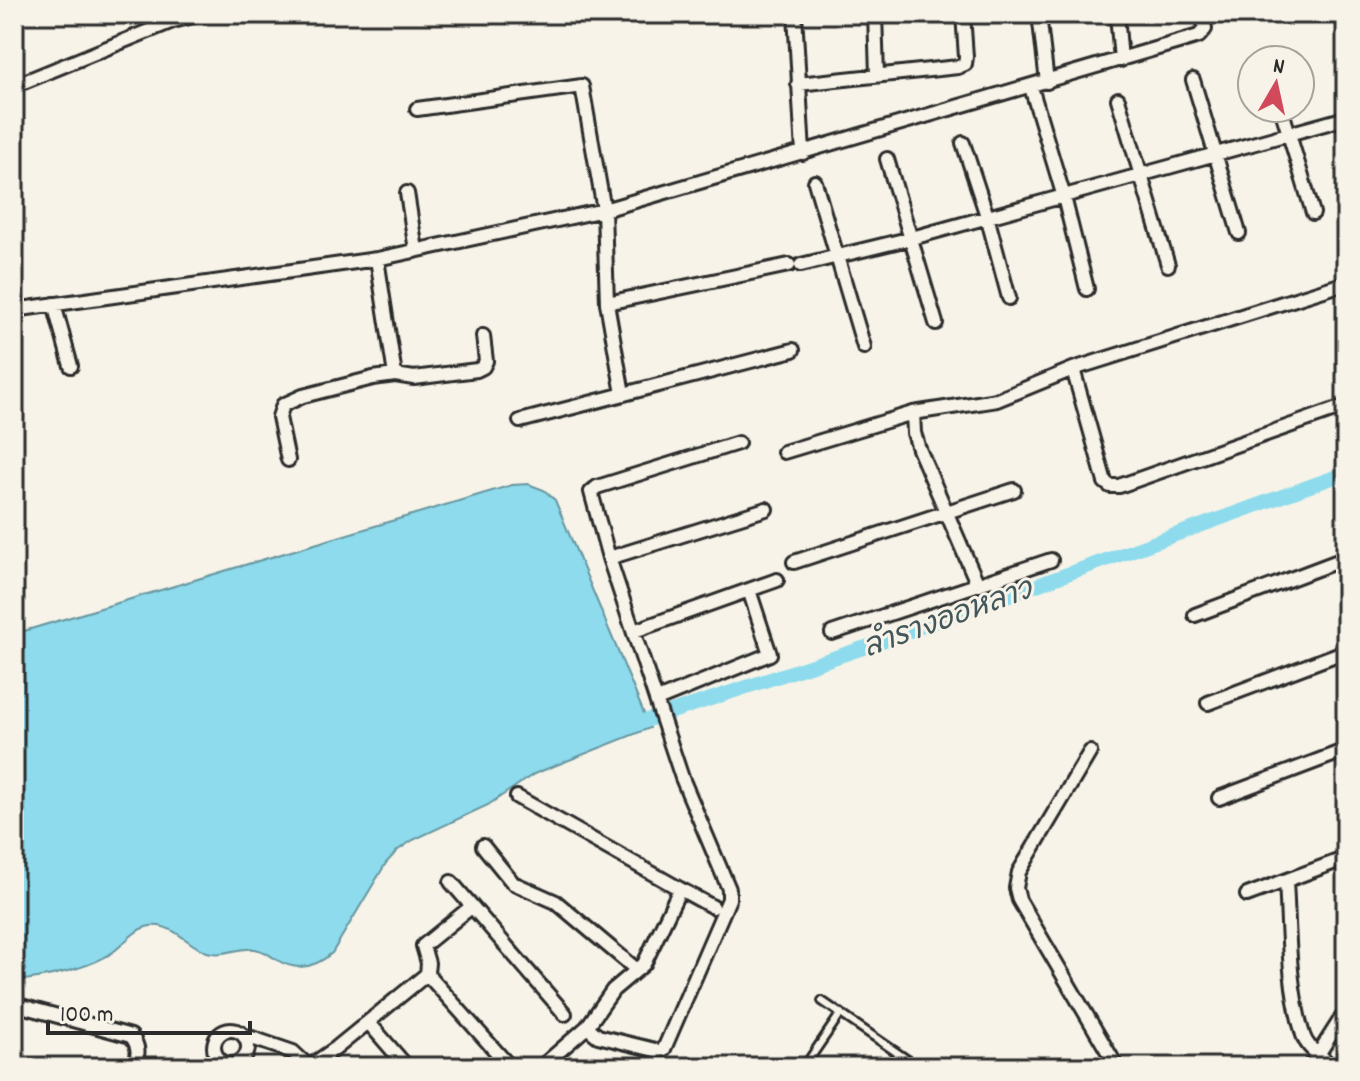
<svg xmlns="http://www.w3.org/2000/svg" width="1360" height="1081" viewBox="0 0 1360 1081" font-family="Dekko,'Playpen Sans Thai',sans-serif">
	<rect width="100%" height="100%" fill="#f7f3e8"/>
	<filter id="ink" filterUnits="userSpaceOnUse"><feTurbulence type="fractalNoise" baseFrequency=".0125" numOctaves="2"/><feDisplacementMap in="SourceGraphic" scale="16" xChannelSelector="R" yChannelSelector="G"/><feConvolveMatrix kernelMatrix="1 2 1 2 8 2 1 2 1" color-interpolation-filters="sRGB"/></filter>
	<g filter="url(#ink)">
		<path fill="#8ddbec" stroke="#66959f" stroke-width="2" d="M528,484L544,490L555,500L650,728L534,774L488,805L413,840L398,850L386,863L332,953C316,967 297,972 277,960C271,956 263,950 255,949C239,947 223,957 207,952C189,946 178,929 159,926C138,923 128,941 113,952C91,968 41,979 14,981V636L24,631L512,485Z"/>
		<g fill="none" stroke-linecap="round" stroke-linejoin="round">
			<path stroke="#8ddbec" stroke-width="14" d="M630,726L863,648L1346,473"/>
			<defs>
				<path id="service" d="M822,1001L918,1067
					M804,1067L841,1013"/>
				<path id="minor" d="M795,14L803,153
					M875,14L877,75
					M1039,14L1047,82
					M1117,14L1121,60
					M1193,80L1239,233
					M798,84L958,67L965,64L966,57L963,14
					M14,86L173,21L201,14
					M1031,87L1064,197L1087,289
					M1118,99L1168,265
					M1281,108L1313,213
					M417,109L582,86L604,210L607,303L623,394
					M963,143L987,216L1009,298
					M887,159L936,323
					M815,182L864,347
					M407,193L416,250
					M377,259L395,375
					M801,265L912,238L1346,118
					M607,303L789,265
					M54,304L71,366
					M14,310L377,259L604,210L1199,36L1205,29L1203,14
					M1073,369L1105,482L1110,486H1119L1346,406
					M913,413L914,433L919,449L978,585
					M520,421L793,350
					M784,452L913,413L997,400L1073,369L1346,283
					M288,460L279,417L283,405L303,396L373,378L395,375L414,378L477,370L483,367L486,361L483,336
					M609,558L766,509
					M794,562L1014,490
					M1195,615L1346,558
					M634,631L777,580
					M832,633L1051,560
					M657,700L770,654L749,590
					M1208,703L1346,651
					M1090,752L1019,872L1016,888L1019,900L1117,1067
					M517,797L680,889L644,964L613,990L587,1027L541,1067
					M1219,798L1346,750
					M483,846L513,883L556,902L637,970
					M1286,881C1289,931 1288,986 1303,1035C1309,1053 1324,1054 1330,1067
					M451,882L565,1014
					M680,889L713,907
					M1247,895L1346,858
					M427,974L510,1067
					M14,1004L131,1036C140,1047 138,1054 135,1067
					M369,1023L407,1067
					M587,1027L598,1036L659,1051L664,1049L729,899V889L682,778L609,558L591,492L597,487L738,443
					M214 1047a17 17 0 1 1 34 0a17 17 0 1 1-34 0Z
					M246,1036L293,1052L309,1067L335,1049L427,974L428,963L423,946L471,907
					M1310,1067L1346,1011"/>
			</defs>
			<use href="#service" stroke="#2b2b2b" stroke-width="12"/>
			<use href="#minor" stroke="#2b2b2b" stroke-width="18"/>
			<use href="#service" stroke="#f7f3e8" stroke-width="6"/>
			<use href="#minor" stroke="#f7f3e8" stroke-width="12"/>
		</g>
	</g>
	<g text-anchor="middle" stroke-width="6" stroke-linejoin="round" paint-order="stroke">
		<g font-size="30" font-style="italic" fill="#44575b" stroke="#f7f3e8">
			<text transform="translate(947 617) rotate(-20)" y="10">ลำรางออหลาว</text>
		</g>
	</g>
	<rect width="1360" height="1081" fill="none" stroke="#f7f3e8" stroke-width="48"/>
	<rect x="24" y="24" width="1312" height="1033" fill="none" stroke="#2b2b2b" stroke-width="3" filter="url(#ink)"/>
	<g transform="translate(1276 84) rotate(9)"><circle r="38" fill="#f7f3e8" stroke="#a5a39c" stroke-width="2"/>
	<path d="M0-6L14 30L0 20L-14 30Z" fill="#d1495b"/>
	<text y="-12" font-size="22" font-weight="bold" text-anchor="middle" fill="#2b2b2b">N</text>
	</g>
	<path d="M48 1021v12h202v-12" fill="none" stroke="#2b2b2b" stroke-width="4"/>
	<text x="60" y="1021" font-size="24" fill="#2b2b2b" stroke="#f7f3e8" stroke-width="6" paint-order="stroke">100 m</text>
</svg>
